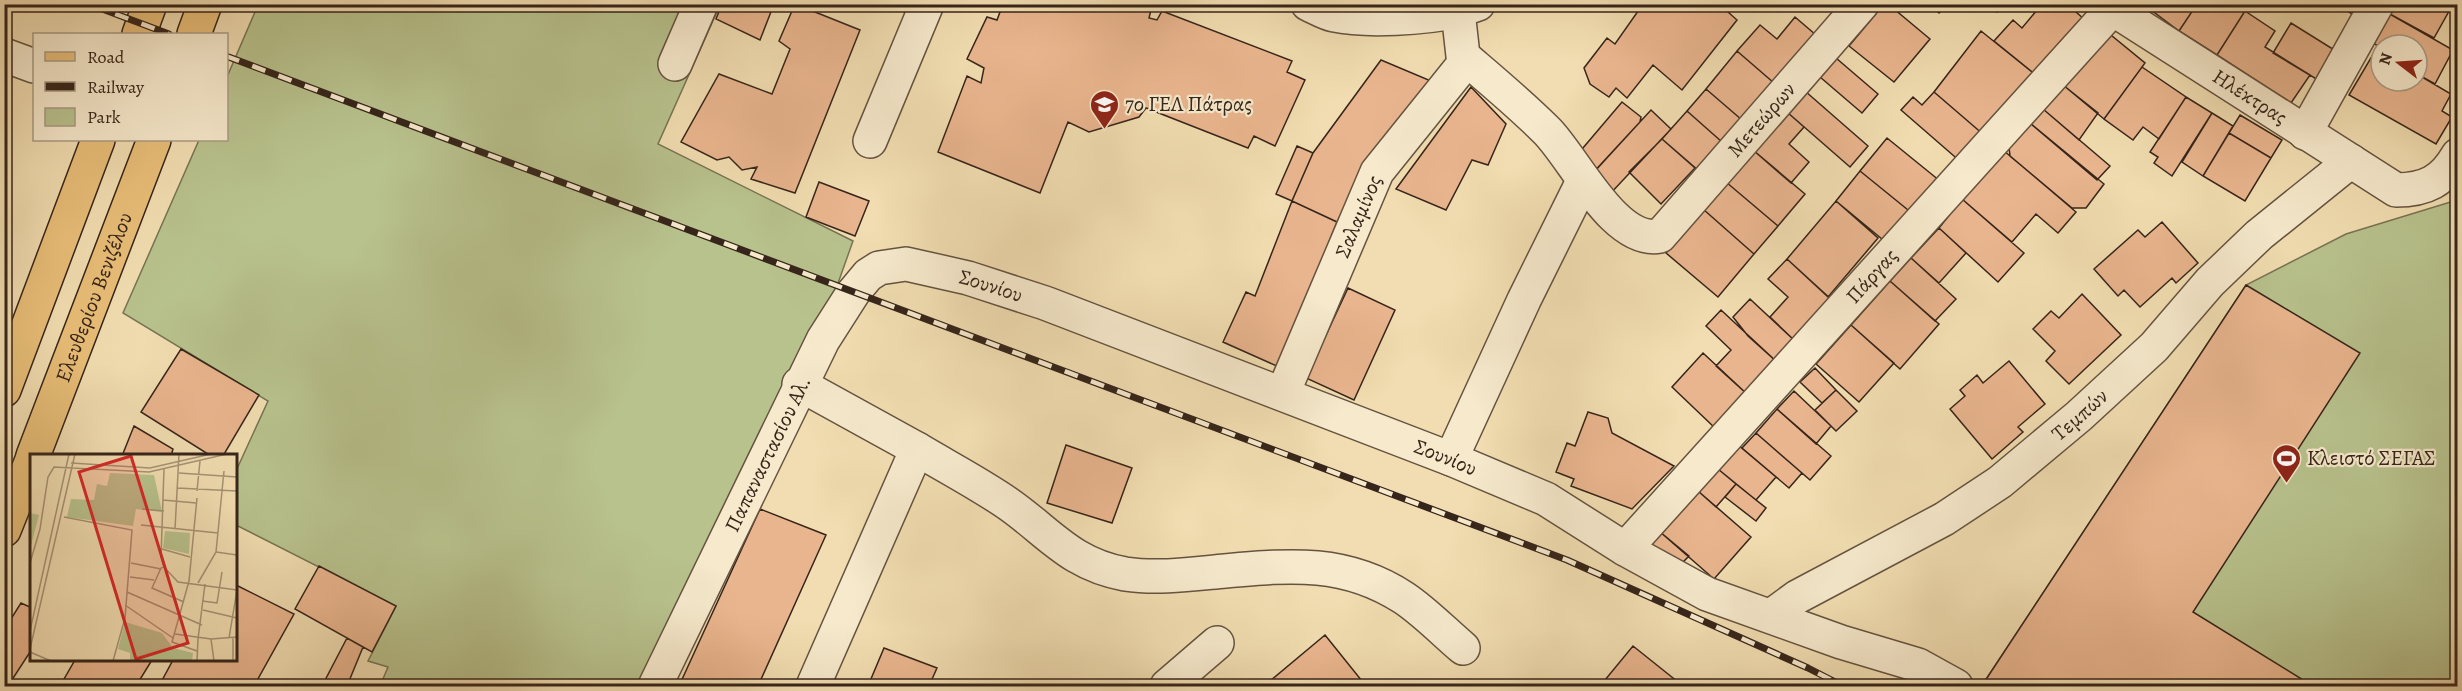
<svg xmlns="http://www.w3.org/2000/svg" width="2462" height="691" viewBox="0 0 2462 691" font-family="Alegreya,serif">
	<rect width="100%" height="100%" fill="#f1ddb1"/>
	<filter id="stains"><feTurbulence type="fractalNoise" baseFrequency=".00333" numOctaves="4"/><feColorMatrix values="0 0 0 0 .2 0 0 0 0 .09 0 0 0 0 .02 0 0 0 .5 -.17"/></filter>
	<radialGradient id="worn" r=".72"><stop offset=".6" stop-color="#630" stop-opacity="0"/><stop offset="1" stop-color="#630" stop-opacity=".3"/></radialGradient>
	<path fill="#b8c28d" stroke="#777454" stroke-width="1.5" d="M258,5H720L658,144L853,241L826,317L644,686H380L388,667L368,661L396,606L236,525V471L268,401L123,313L199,140H226L227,77Z
		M2457,200V686H1988L1983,684L2246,285L2346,234Z"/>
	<path fill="#e9b58e" stroke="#36251a" stroke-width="1.5" d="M722,4H774L760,40L716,19Z
		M795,4L860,30L795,193L751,179L757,167L742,170L729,157L717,160L681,142L719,74L772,94L790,49L779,41Z
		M1003,4H1149L1152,6L1149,18L1157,20L1162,11L1292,61L1287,72L1305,80L1275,146L1254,136L1248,148L1146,108L1139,117L1089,132L1068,122L1040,193L938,152L967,76L981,83L984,68L967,59L987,17L997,20Z
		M1643,4H1719L1737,20L1682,90L1653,65L1627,98L1616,88L1609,97L1590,84L1584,68L1607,38L1615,44Z
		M1884,4H1888L1930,39L1894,82L1849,46Z
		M1929,4H1947L1939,13Z
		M1988,4H2003L1997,12Z
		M2042,4H2067L2085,20L2037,76L1994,41L2013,20L2022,28Z
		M2143,4H2197L2179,31Z
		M2197,4H2235L2245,11L2217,55L2179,31Z
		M2336,4H2358L2352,14Z
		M2392,4H2453L2434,38L2388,13Z
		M2245,11L2275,31L2265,47L2310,75L2291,103L2217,55Z
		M2388,13L2453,50L2435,84L2417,74V45H2381V47L2370,42Z
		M1795,17L1816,35L1774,83L1737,51L1760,25L1777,39Z
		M2291,23L2336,51L2318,80L2273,53Z
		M1981,31L2037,76L1984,135L1934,92Z
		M2106,31L2145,63L2104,119L2063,85Z
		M1737,51L1774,83L1742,120L1706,89Z
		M2375,51L2381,55V81H2417V74L2451,94L2442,111L2452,117L2436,144L2349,95Z
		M1836,58L1878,94L1862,113L1820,77Z
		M1381,60L1431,81L1368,161L1337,222L1292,201L1313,153Z
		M2142,67L2186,97L2159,139L2143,127L2133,140L2104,119Z
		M2063,85L2098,113L2079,140L2043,109Z
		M1471,87L1506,124L1488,165L1472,160L1446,210L1396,189Z
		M1706,89L1742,120L1722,142L1687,111Z
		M1805,91L1868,146L1850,167L1787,112Z
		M1934,92L1984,135L1962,163L1901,110L1913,97L1922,105Z
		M2186,97L2212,113L2172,176L2154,163L2158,157L2150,152Z
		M1622,102L1641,117L1640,122L1595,171L1577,155Z
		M2043,109L2110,166L2097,180L2030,123Z
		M1651,110L1671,129L1609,195L1590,176Z
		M1687,111L1722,142L1699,171L1662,139Z
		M1787,112L1804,127L1789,144L1809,162L1791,183L1753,150Z
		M2212,113L2233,126L2203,176L2182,162Z
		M2240,115L2282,140L2271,158L2229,133Z
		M2030,123L2104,184L2086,208H2072L2010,156L2009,147Z
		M2229,133L2271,158L2245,201L2203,176Z
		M1887,138L1940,181L1913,214L1860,171Z
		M1662,139L1695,168L1661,204L1629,172Z
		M1297,146L1313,153L1292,201L1276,194Z
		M1753,150L1805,194L1778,226L1726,182Z
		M2003,150L2076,212L2058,233L2036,214L2012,242L1962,199Z
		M1860,171L1913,214L1888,244L1836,201Z
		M819,182L869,201L855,236L806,217Z
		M1726,182L1778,226L1754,254L1703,209Z
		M1962,199L2024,253L1998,282L1939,228Z
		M1292,201L1337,222L1279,367L1223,342L1246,292L1255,296Z
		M1836,201L1878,238L1828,297L1787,259Z
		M1703,209L1754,254L1718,297L1666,253Z
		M2162,222L2198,263L2176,283L2172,278L2140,307L2124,290L2118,296L2094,269L2138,230L2145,237Z
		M1939,228L1966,253L1939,283L1911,258Z
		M1911,258L1956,299L1935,321L1890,281Z
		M1787,259L1833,301L1795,341L1770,317L1788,297L1768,279Z
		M1890,281L1939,324L1900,369L1851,325Z
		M2246,285L2360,353L2193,612L2313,686H1988L1983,684Z
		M1348,288L1395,310L1354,400L1306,378Z
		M2082,294L2121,335L2069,384L2046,361L2055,351L2033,329L2051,311L2059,318Z
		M1750,299L1795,341L1778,363L1748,336L1733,317Z
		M1721,310L1778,363L1748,395L1716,366L1731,350L1706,326Z
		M1851,325L1894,363L1859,402L1816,364Z
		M181,349L259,395L223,456H211L141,412Z
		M1703,353L1748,395L1716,429L1672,387Z
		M2009,361L2045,404L2018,427L2023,432L1992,459L1950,409L1965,396L1960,390L1977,375L1983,383Z
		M1815,368L1836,390L1822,403L1800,382Z
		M1836,390L1857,411L1836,431L1815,410Z
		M1794,391L1831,426L1816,444L1777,409Z
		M1777,409L1831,456L1810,480L1756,433Z
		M1588,412L1608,418L1612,433L1674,466L1632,509L1571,486L1574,479L1556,472L1567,443L1575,446Z
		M134,426L173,449L171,456H122Z
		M1756,433L1802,473L1789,488L1742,448Z
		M1066,445L1132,468L1112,523L1047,503Z
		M1738,445L1776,477L1756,500L1718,469Z
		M1718,469L1736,484L1716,507L1698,491Z
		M1736,484L1766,508L1756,521L1725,497Z
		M1698,491L1751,537L1714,579L1659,531Z
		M760,509L826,535L758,686H679Z
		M1659,531L1689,556L1680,565L1643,548Z
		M319,566L396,606L372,652L295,609Z
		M236,585L294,614L254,686H159L173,660H236Z
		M21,603L32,608V649L8,686H4V630Z
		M1325,635L1366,686H1264Z
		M347,638L363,647L347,686H322Z
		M1633,646L1683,686H1600Z
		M884,648L937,668L929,686H868Z
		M75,660H152L136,686H60Z"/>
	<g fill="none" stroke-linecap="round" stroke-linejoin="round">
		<defs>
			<g id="minor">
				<path d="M1308,4C1317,8 1325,13 1334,15C1367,22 1425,18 1458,11"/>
				<path id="s1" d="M1478,4L1458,11L1463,56C1491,80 1520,104 1546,130C1574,157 1614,245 1660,236L1862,4"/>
				<path id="s2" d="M2105,4L2396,190C2426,190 2443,181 2458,155"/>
				<path d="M4,55L34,66"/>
				<path d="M675,64L701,4"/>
				<path d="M2305,133L2377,4"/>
				<path d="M870,141L927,4"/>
				<path d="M799,384L917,449L813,686"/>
				<path id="s3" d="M1283,393L1377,172L1467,60"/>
				<path d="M917,449C947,467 978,483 1007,503C1049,532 1070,564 1125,574C1158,579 1193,574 1225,571C1291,565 1346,560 1404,598C1425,612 1444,632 1463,648"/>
				<path d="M1451,459L1524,300L1583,181"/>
				<path id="s4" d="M1625,549L2117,4"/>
				<path id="s5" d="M1771,616L1797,597L1944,519L2000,482L2079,416L2154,347L2210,282L2259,235L2351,161"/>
				<path id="s6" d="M655,686L823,340L853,293L868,275L879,268L906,264L968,278L1045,303L1451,459L1546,499L1625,549L1707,594L1841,642L1918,665L1956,686"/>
				<path d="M1167,686L1217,643"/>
			</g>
			<g id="major">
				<path d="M139,34L150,4"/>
				<path d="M194,34L205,4"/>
				<path d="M4,390L98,140"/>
				<path id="s7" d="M33,456L154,140"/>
				<path d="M4,530L32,460"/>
			</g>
		</defs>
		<use href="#minor" stroke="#655340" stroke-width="36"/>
		<use href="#major" stroke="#36251a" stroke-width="36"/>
		<use href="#minor" stroke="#f6e9cc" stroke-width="33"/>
		<use href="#major" stroke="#e8be78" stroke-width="33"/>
		<defs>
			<path id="rail" d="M89,4L169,34
				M226,56L1567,560L1808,668L1843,686"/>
		</defs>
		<use href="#rail" stroke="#36251a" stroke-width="7"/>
		<use href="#rail" stroke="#f6e9cc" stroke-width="4.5" stroke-dasharray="14" stroke-linecap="butt"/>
	</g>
	<defs>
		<symbol id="school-pin" viewBox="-11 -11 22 30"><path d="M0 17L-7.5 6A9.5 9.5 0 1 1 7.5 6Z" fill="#8f2418" stroke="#f6e9cc"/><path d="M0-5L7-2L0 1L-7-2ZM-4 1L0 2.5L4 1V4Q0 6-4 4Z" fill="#fff"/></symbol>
		<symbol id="stadium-pin" viewBox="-11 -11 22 30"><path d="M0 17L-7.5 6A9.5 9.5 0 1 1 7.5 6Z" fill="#8f2418" stroke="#f6e9cc"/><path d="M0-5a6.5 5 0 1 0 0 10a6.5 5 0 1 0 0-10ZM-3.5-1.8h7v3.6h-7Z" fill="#fff"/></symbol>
	</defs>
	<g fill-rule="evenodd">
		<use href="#school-pin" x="1088" y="88" width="33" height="45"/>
		<use href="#stadium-pin" x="2270" y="442" width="33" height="45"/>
	</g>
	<g text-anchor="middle" stroke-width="4.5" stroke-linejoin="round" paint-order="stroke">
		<g font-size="21" fill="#36251a" stroke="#f6e9cc">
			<text dy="7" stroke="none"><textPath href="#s2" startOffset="172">Ηλέκτρας</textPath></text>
			<text dy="7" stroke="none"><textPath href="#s1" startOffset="494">Μετεώρων</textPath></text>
			<text dy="7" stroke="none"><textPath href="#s3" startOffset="192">Σαλαμίνος</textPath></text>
			<text dy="7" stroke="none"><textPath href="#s4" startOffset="368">Πάργας</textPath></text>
			<text dy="7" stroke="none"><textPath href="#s6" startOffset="592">Σουνίου</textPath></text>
			<text dy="7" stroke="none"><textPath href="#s7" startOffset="170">Ελευθερίου Βενιζέλου</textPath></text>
			<text dy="7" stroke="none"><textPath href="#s5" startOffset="370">Τεμπών</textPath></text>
			<text dy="7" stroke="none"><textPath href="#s6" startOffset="258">Παπαναστασίου Αλ.</textPath></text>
			<text dy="7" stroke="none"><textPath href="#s6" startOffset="1078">Σουνίου</textPath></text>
		</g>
		<g font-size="21" fill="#36251a" stroke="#f6e9cc" text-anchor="start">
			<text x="1125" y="111">7ο ΓΕΛ Πάτρας</text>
			<text x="2307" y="465">Κλειστό ΣΕΓΑΣ</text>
		</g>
	</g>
	<g transform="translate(30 454)">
		<rect width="207" height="207" fill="#f1ddb1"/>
		<path d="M80,19L124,21L132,58L106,55L103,72L37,63L41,45L64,46L67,30L77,32ZM0,59L9,61L0,95L1,80ZM135,77L160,79L159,100L133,94ZM95,168L132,179L143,194L163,199L162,207H100V199L88,195Z" fill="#b8c28d"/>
		<path fill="none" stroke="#a69375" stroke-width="1.5" d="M41,9L120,14L181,0M149,19L207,23M147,34L207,37M167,37L170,7M167,44L159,127L142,188L167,197M133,46L166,49M112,55L134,57M34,63L102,76L95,164L83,207M111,71L188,79M145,75L149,0M132,95L160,103M186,98L207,101M0,109L10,75L18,23L24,13L119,18L197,0M101,109L131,115M134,113L131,103L134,15M100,123L124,126M168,129L186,98L194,17M97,138L172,171M172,147L187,149L192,118M154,148L122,134L131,114L134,113L148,128L207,136M95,151L143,184M173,156L207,164M0,177L39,0M145,180L181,185L207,183M203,183V207M199,184L207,136M168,185L175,130M181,185L184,207M0,195L45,0M0,198L21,207M167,207L168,185"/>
		<path fill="#d62828" fill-opacity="0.15" stroke="#d62828" stroke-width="3" d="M101,2L158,189L106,205L49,18Z"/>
		<rect width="207" height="207" fill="none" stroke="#36251a" stroke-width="3"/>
	</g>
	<rect width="2462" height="691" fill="none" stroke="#f1ddb1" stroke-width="24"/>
	<rect x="6" y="6" width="2450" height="679" fill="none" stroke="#36251a" stroke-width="3"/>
	<rect x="12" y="12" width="2438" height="667" fill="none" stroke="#36251a" stroke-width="1.5"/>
	<rect x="33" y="33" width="195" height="108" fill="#f6e9cc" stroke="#a99b85" stroke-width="1.5"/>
	<rect x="45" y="52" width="30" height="9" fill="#e8be78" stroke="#a99b85" stroke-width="1.5"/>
	<text x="87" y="63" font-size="18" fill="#36251a">Road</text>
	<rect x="45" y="82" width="30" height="9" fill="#36251a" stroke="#a99b85" stroke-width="1.5"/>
	<text x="87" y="93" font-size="18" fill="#36251a">Railway</text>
	<rect x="45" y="108" width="30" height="18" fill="#b8c28d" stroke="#a99b85" stroke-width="1.5"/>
	<text x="87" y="123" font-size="18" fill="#36251a">Park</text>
	<g transform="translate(2399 63) rotate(287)"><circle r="28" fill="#f6e9cc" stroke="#a99b85" stroke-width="1.5"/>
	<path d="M0-4.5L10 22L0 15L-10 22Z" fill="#8f2418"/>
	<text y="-9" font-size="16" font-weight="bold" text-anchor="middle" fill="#36251a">N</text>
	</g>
	<rect width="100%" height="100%" filter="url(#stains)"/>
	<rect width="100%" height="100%" fill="url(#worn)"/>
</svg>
